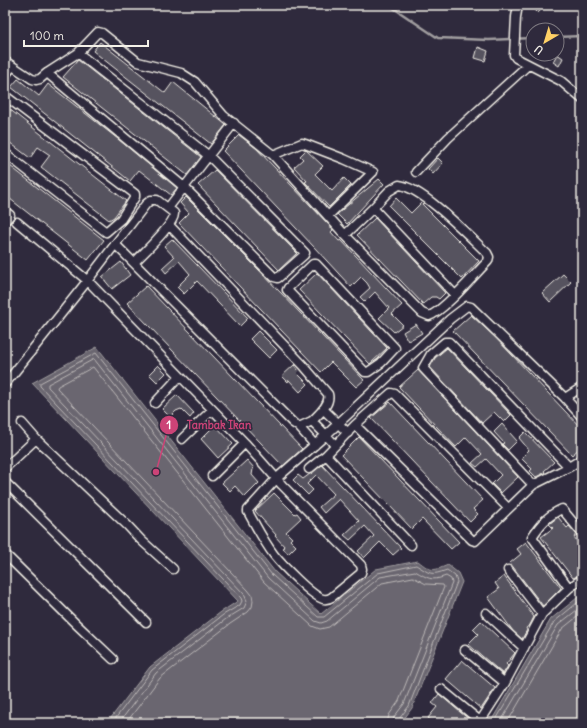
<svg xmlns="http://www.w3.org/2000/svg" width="587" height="728" viewBox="0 0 587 728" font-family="Delius,sans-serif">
	<rect width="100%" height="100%" fill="#2f2a3d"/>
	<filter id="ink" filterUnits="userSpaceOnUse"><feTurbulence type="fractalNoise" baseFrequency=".025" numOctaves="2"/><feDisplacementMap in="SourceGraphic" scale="8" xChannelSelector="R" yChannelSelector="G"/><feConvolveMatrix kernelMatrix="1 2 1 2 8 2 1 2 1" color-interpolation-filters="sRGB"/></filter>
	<g filter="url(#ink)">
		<path fill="#6a6670" stroke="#a19ea0" d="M97,347L275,572L321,614L376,569L418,561C431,571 432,572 448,565L458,573L462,582L412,708L401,723H107L150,667L221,612L238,601L32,383Z
			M582,594V723H490L551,619Z"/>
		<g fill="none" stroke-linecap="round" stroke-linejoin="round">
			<path stroke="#bdb9b8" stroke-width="1" d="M112,723L152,670L223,615L240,605L242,601L241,598L40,386V383L96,353L272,575L318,617H324L378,573L416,565C431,574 430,576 447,570L455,576L457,582L409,706L399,719L398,723
				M119,723L156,673L226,619L244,608L247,601L244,594L48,387V384L94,359L268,578L315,621L321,623L327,621L380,577L415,571C428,578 431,582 446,576L451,579L452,583L404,704L394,717L393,723
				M126,723L160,678L230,624L248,612L252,607L253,601L252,595L248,590L57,388L58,386L93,367L264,582L312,626L320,629L329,627L382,583L413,577L426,584L443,585L444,587L399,701L389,715L387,723
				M494,723L554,622L582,599
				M500,723L558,625L582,606
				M507,723L562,629L582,613"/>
			<path stroke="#a19ea0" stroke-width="2.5" d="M389,5L438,38L489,40L533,38
				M557,37L582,36"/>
		</g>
		<path fill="#56525f" stroke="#f4f1e8" d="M530,5H545L538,13Z
			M100,42L165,93L173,82L226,125L211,144L93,51Z
			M478,47L488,51L485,61L475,58Z
			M557,54L563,58L559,66L553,62Z
			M78,60L201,157L187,175L63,77Z
			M18,79L39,96L48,84L118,139L177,188L171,195L139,170L130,181L11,87Z
			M8,108L126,201L114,217L109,220L41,167L50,155L38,147L30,158L5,139V112Z
			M239,135L256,148L330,226L333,230L331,232L339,241L341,240L402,305L392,314L403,325L394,332L379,318L389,308L375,292L365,302L360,297L370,288L367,283L361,277L351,287L314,247L223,151Z
			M306,150L323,166L315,174L332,191L344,178L351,185L329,207L305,182L307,181L294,167L303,159L300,156Z
			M438,158L443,163L433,174L428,169Z
			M5,162L104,240L88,260L5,195Z
			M215,170L297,253L279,270L198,185Z
			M379,179L384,184L347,224L337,214Z
			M186,197L259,270L364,380L356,387L331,362L321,372L179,223L189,213L180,203Z
			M396,198L411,213L421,203L479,261L462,279L389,206Z
			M375,218L445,293L439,299L436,297H431L423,304L357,235Z
			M172,239L248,318L240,326L197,281L184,294L177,287L190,274L179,261L166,273L162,268L174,257L164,246Z
			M121,262L130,275L112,289L102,277Z
			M317,273L387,348L370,364L299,290Z
			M563,274L571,282L550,302L542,293Z
			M146,286L302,449L283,466L127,303Z
			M471,315L495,337L582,429V446L572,455L453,331Z
			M416,324L422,333L408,341L403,332Z
			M258,331L277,350L269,358L250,339Z
			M447,348L511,415L504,422L494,412L482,423L430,367L435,358Z
			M158,365L166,373L157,382L149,374Z
			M294,365L299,371L297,373L308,384L300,392L289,380L288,382L282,376Z
			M418,370L518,477L501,493L492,484L501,475L486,459L477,467L472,463L482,454L466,437L456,447L399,387Z
			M177,395L194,413L190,418L181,409L176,411L170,417L162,409Z
			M390,402L483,500L473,509L478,514L470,522L371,418Z
			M502,424L517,441L508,450L502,444L504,443L494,432Z
			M215,425L233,444L218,458L201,439Z
			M525,432L554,462L544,471L545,472L544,473L536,477L530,471L532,469L521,458L529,450L519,438Z
			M359,437L459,542L451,549L422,519L412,529L341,455Z
			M247,460L254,468L253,469L252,475L259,483L245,497L235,486L230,491L222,483Z
			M322,465L401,548L393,555L380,542L364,558L358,551L374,536L365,526L350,540L344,535L359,521L339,499L324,513L319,507L334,494L316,475L307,484L313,490L308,495L293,480L298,475L303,479Z
			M274,493L295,514L297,513L301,518L286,532L292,538L290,540L296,546L288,554L283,548L285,547L275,536L276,535L255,511Z
			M558,517L567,528L569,526L577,535L574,537L582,548V566L579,568L582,574L573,578L541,537L553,528L549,524Z
			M526,542L561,588L543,606L510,563L521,554L517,549Z
			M504,576L534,617L530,625L526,628L527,630L522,639L513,631L488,597L499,589L495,583Z
			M481,621L515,653L506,664L508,666L503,674L468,644L478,634L473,629Z
			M462,660L495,688L481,709L446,679Z
			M439,694L460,712L474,723H434L428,718L437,707L432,703Z"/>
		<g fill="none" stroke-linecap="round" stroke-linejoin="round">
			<defs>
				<path id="minor" d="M518,5L516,17L514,55L516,58L561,81L582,99
					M5,61L32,79L36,80L40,79L47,73L78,53L98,32L102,33L138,62L181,73L195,82L224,116L273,155L345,235
					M47,73L184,187L274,277L278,278L304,255L305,253L209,156L78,53
					M5,76L12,66
					M5,98H8L135,194V197L121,219L106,232L5,153
					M273,155L302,143L305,144L344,159L373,172L328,216
					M416,172L448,138L528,65
					M399,185C422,187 469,236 487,253L489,257L488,261C475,274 444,311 429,316L422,313L345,235L373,208L389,191Z
					M168,208L234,123
					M373,208L455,295
					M5,211L10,215L5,221
					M17,222L88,281L245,443L282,485L361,565L362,569L361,573L332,597C329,599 327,600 323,599C312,596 282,565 274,555C264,542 256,526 248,512V510L277,478L326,435L335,445
					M169,225L303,365L328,394C331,404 319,414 312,421
					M115,244L293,423L299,427L312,421L326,435L450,319L467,306L471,307L565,398L582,417
					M313,264H316L395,348L381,363L368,372H365L287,290L288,288Z
					M5,384L84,285L146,204L151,200H157L174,213C176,223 142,254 134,263
					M565,398L582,387
					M155,403L180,376
					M323,409L348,433
					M22,423L36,439
					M355,425L472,540L475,541L533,485L569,467L582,459
					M299,427L315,445
					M182,439L212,410
					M5,468L36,439L127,525L141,540L173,569
					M309,469L326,455
					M212,476L245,443
					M5,482L146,622
					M533,485L423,368L431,354L445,342H449L569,467
					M582,533L562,509C548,515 540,525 532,537L569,588L582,579
					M411,545L326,455L355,425L391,393L395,394L508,508
					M5,554L75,623L113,659
					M508,570L542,614
					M486,613L524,648
					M465,650L505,683
					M441,689L480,721
					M479,723L505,683L542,614L569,588"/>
			</defs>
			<use href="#minor" stroke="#f4f1e8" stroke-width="11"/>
			<use href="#minor" stroke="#2f2a3d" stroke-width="8"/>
		</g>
	</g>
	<path fill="none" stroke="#cc4377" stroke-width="1.5" d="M156 472L169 425"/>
	<g fill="#cc4377" stroke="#2f2a3d" stroke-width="1.5">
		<circle cx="156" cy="472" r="4"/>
		<circle cx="169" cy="425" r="10"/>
	</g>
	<g font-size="12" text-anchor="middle" font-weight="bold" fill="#fff">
		<text x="169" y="429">1</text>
	</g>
	<g font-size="11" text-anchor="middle" font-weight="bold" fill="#cc4377" stroke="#2f2a3d" stroke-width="3" stroke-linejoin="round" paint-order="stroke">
		<text x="219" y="429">Tambak Ikan</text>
	</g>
	<rect width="587" height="728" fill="none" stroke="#2f2a3d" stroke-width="20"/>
	<rect x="10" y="10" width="567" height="708" fill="none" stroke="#f4f1e8" stroke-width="1.5" filter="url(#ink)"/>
	<g transform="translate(545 42) rotate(218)"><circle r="19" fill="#2f2a3d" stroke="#7e7a81"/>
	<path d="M0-3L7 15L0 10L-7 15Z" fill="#ffd166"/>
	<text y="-6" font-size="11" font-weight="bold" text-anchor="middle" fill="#f4f1e8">U</text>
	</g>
	<path d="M24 40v6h124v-6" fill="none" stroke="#f4f1e8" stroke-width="2"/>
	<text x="30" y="40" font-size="12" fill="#f4f1e8" stroke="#2f2a3d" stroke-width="3" paint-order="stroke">100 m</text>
</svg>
